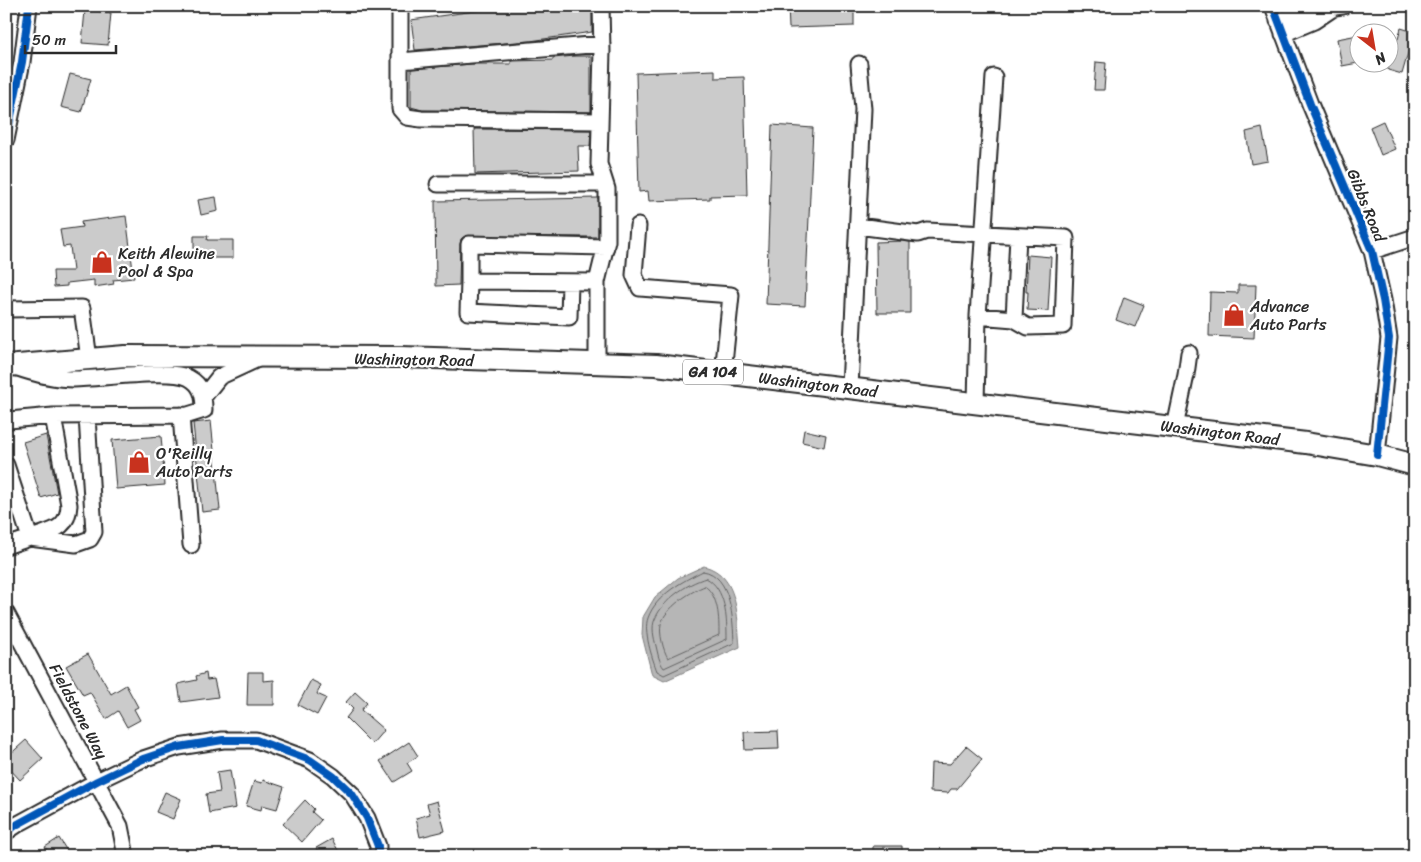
<svg xmlns="http://www.w3.org/2000/svg" width="1421" height="862" viewBox="0 0 1421 862" font-family="Sriracha,sans-serif">
	<rect width="100%" height="100%" fill="#fff"/>
	<filter id="ink" filterUnits="userSpaceOnUse"><feTurbulence type="fractalNoise" baseFrequency=".02" numOctaves="2"/><feDisplacementMap in="SourceGraphic" scale="10" xChannelSelector="R" yChannelSelector="G"/><feConvolveMatrix kernelMatrix="1 2 1 2 8 2 1 2 1" color-interpolation-filters="sRGB"/></filter>
	<g filter="url(#ink)">
		<path fill="#b6b6b6" stroke="#7e7e7e" d="M704,566C739,575 737,616 740,647L664,681L652,675L642,635L643,617L655,597L678,578Z"/>
		<g fill="none" stroke-linecap="round" stroke-linejoin="round">
			<path stroke="#636363" stroke-width="1" d="M703,571C732,575 733,621 734,643L664,675L657,671C652,658 643,631 648,618C656,595 683,581 703,571Z
				M706,578C726,588 727,619 727,639L664,668C659,662 658,654 656,646C654,638 651,627 655,619C663,600 686,584 706,578Z
				M705,586C719,597 719,618 719,635L668,658C663,650 659,633 661,624C665,608 691,591 705,586Z"/>
		</g>
		<path fill="#cbcbcb" stroke="#2b2b2b" d="M510,6H592V32L530,41L415,50L411,20Z
			M788,6H854V26L789,28Z
			M85,10L111,13L108,45L82,43Z
			M1401,28L1414,32L1402,74L1388,70V36L1398,39Z
			M1358,35V63L1342,66L1337,39Z
			M575,56H591V112L422,110L411,107V69L472,64H511V61L553,60V58Z
			M1096,62L1106,63L1104,90H1094Z
			M715,70V78L744,77L747,195L710,196V199L649,201L648,191L639,192L636,73Z
			M70,74L91,79L81,112L61,107Z
			M1383,121L1395,149L1381,155L1370,127Z
			M772,125L813,128L805,306L766,304Z
			M1262,128L1268,161L1251,164L1246,132Z
			M474,129L591,130L590,146H578L579,171L475,174Z
			M216,197L218,211L201,215L198,200Z
			M598,198V237L465,236L461,239L460,244L459,285L436,286L435,201Z
			M126,216L134,278L113,280L114,284L94,287V280L67,283V286L54,287L53,271H73L70,246L63,247L60,230L82,227L81,222Z
			M194,236H208L207,240H233V258H194Z
			M902,241L910,242V313H877L876,242Z
			M1028,255L1051,257L1048,311L1027,310L1028,292H1026Z
			M1238,285H1256L1254,338L1209,336L1210,292L1238,293Z
			M1124,297L1144,305L1135,327L1116,320Z
			M211,421L220,510L202,512L193,423Z
			M804,430L826,435L824,447L802,442Z
			M46,435L57,493L41,498L23,442Z
			M161,436L165,485L116,489L112,440Z
			M88,654L111,694L126,685L138,707L134,709L140,720L127,727L118,711L106,719L90,692L83,695L66,666Z
			M248,672H263V681L274,680V705H247Z
			M206,673L207,680L214,679L218,697L181,702L178,684L197,680L196,676Z
			M311,680L321,685L317,694L326,698L317,715L298,705Z
			M355,692L367,703L361,710L384,730L372,744L346,718L353,709L346,702Z
			M778,731L779,749L745,750L744,732Z
			M26,740L43,759L20,780L8,767L11,765L6,758Z
			M409,742L418,756L407,763L412,771L394,782L380,761Z
			M966,746L982,759L957,789H951L948,793L930,792L931,763L950,764Z
			M230,770L236,808L209,813L206,794L220,792L217,772Z
			M263,780L284,787L277,809L262,805L261,810L246,806L254,781L262,783Z
			M165,792L181,799L173,819L156,812Z
			M305,800L314,809L312,812L321,820L302,842L283,824Z
			M437,801L445,831L420,837L416,818L430,814L427,804Z
			M59,838L70,856H51L45,847Z
			M332,839L341,856H320L316,848Z
			M873,846H902V856H873Z"/>
		<g fill="none" stroke-linecap="round" stroke-linejoin="round">
			<defs>
				<path id="minor" d="M400,6V109L407,117L421,119L600,121
					M1273,6L1310,104L1372,251L1383,300L1389,338L1377,455
					M1278,21L1310,10L1343,6
					M1283,34L1314,21L1332,9
					M400,61L602,44
					M6,140L22,62L29,6
					M438,184H605
					M638,226L634,275L640,288L731,295L723,373
					M858,226L918,234L927,231L1066,238L1063,326L1028,327L1014,319L978,316
					M1372,251L1415,237
					M469,281V244L606,247
					M570,283L569,317L468,312L469,281L597,282
					M6,309L82,308L89,359
					M1014,319L1018,236
					M597,363V282L607,241V189L599,164L602,51L601,6
					M850,388L863,109L859,64
					M204,396L219,377L260,358
					M976,403L978,316L994,77
					M181,415L191,545
					M6,422L9,420L53,416L188,415L204,410C204,396 202,385 189,378C170,368 99,379 74,379C53,379 35,374 15,367
					M1175,427L1186,375L1189,353
					M6,465L30,538L6,546
					M34,537C53,530 68,529 69,505L53,416
					M30,538L76,544L90,539L94,532L87,416
					M6,613L120,826L126,856
					M6,832L18,824L97,781L143,759L179,747L223,740H256L310,760L333,776L352,794L367,818L378,846V856"/>
				<path id="major" d="M6,366L125,356L401,357L656,365L1306,443L1377,455L1415,465"/>
			</defs>
			<use href="#minor" stroke="#2b2b2b" stroke-width="19"/>
			<use href="#major" stroke="#2b2b2b" stroke-width="24"/>
			<use href="#minor" stroke="#fff" stroke-width="15"/>
			<use href="#major" stroke="#fff" stroke-width="20"/>
			<defs>
				<path id="cycleway" d="M1273,6L1310,104L1372,251L1383,300L1389,338L1377,455
					M6,140L22,62L29,6
					M6,832L18,824L97,781L143,759L179,747L223,740H256L310,760L333,776L352,794L367,818L378,846V856"/>
			</defs>
			<use href="#cycleway" stroke="#fff" stroke-width="11"/>
			<use href="#cycleway" stroke="#0057b8" stroke-width="8"/>
		</g>
	</g>
	<defs>
		<symbol id="shop-bare" viewBox="-9 -9 18 18"><path d="M-5-2.5h2.3a2.7 3.5 0 0 1 5.4 0H5L5.5 6h-11ZM-1.5-2.5h3a1.5 2.3 0 0 0-3 0Z" fill="#c8321e" stroke="#fff" stroke-width="2.5" paint-order="stroke"/></symbol>
	</defs>
	<g fill-rule="evenodd">
		<use href="#shop-bare" x="86" y="246" width="32" height="32"/>
		<use href="#shop-bare" x="1218" y="299" width="32" height="32"/>
		<use href="#shop-bare" x="123" y="446" width="32" height="32"/>
	</g>
	<g text-anchor="middle" stroke-width="4.5" stroke-linejoin="round" paint-order="stroke">
		<rect fill="#fff" stroke="#6b6b6b" stroke-width="1" x="683" y="359.5" width="60" height="25" rx="4"/>
		<g font-size="15" font-weight="bold" fill="#2b2b2b">
			<text x="713" y="377">GA 104</text>
		</g>
		<g font-size="16" fill="#2b2b2b" stroke="#fff">
			<text transform="translate(1367 205) rotate(68)" y="6">Gibbs Road</text>
			<text transform="translate(414 359) rotate(1)" y="6">Washington Road</text>
			<text transform="translate(818 384) rotate(7)" y="6">Washington Road</text>
			<text transform="translate(1220 432) rotate(7)" y="6">Washington Road</text>
			<text transform="translate(79 711) rotate(62)" y="6">Fieldstone Way</text>
		</g>
		<g font-size="16" fill="#2b2b2b" stroke="#fff" text-anchor="start">
			<text x="118" y="259">Keith Alewine<tspan x="118" dy="18">Pool &amp; Spa</tspan></text>
			<text x="1250" y="312">Advance<tspan x="1250" dy="18">Auto Parts</tspan></text>
			<text x="156" y="459">O'Reilly<tspan x="156" dy="18">Auto Parts</tspan></text>
		</g>
	</g>
	<rect width="1421" height="862" fill="none" stroke="#fff" stroke-width="25"/>
	<rect x="12" y="12" width="1396" height="837" fill="none" stroke="#2b2b2b" stroke-width="2" filter="url(#ink)"/>
	<g transform="translate(1374 48) rotate(149)"><circle r="24" fill="#ffffff" stroke="#aaaaaa"/>
	<path d="M0-4L9 19L0 12L-9 19Z" fill="#c8321e"/>
	<text y="-8" font-size="14" font-weight="bold" text-anchor="middle" fill="#2b2b2b">N</text>
	</g>
	<path d="M25 45v8h91v-8" fill="none" stroke="#2b2b2b" stroke-width="2.5"/>
	<text x="32" y="45" font-size="15" fill="#2b2b2b" stroke="#ffffff" stroke-width="4" paint-order="stroke">50 m</text>
</svg>
